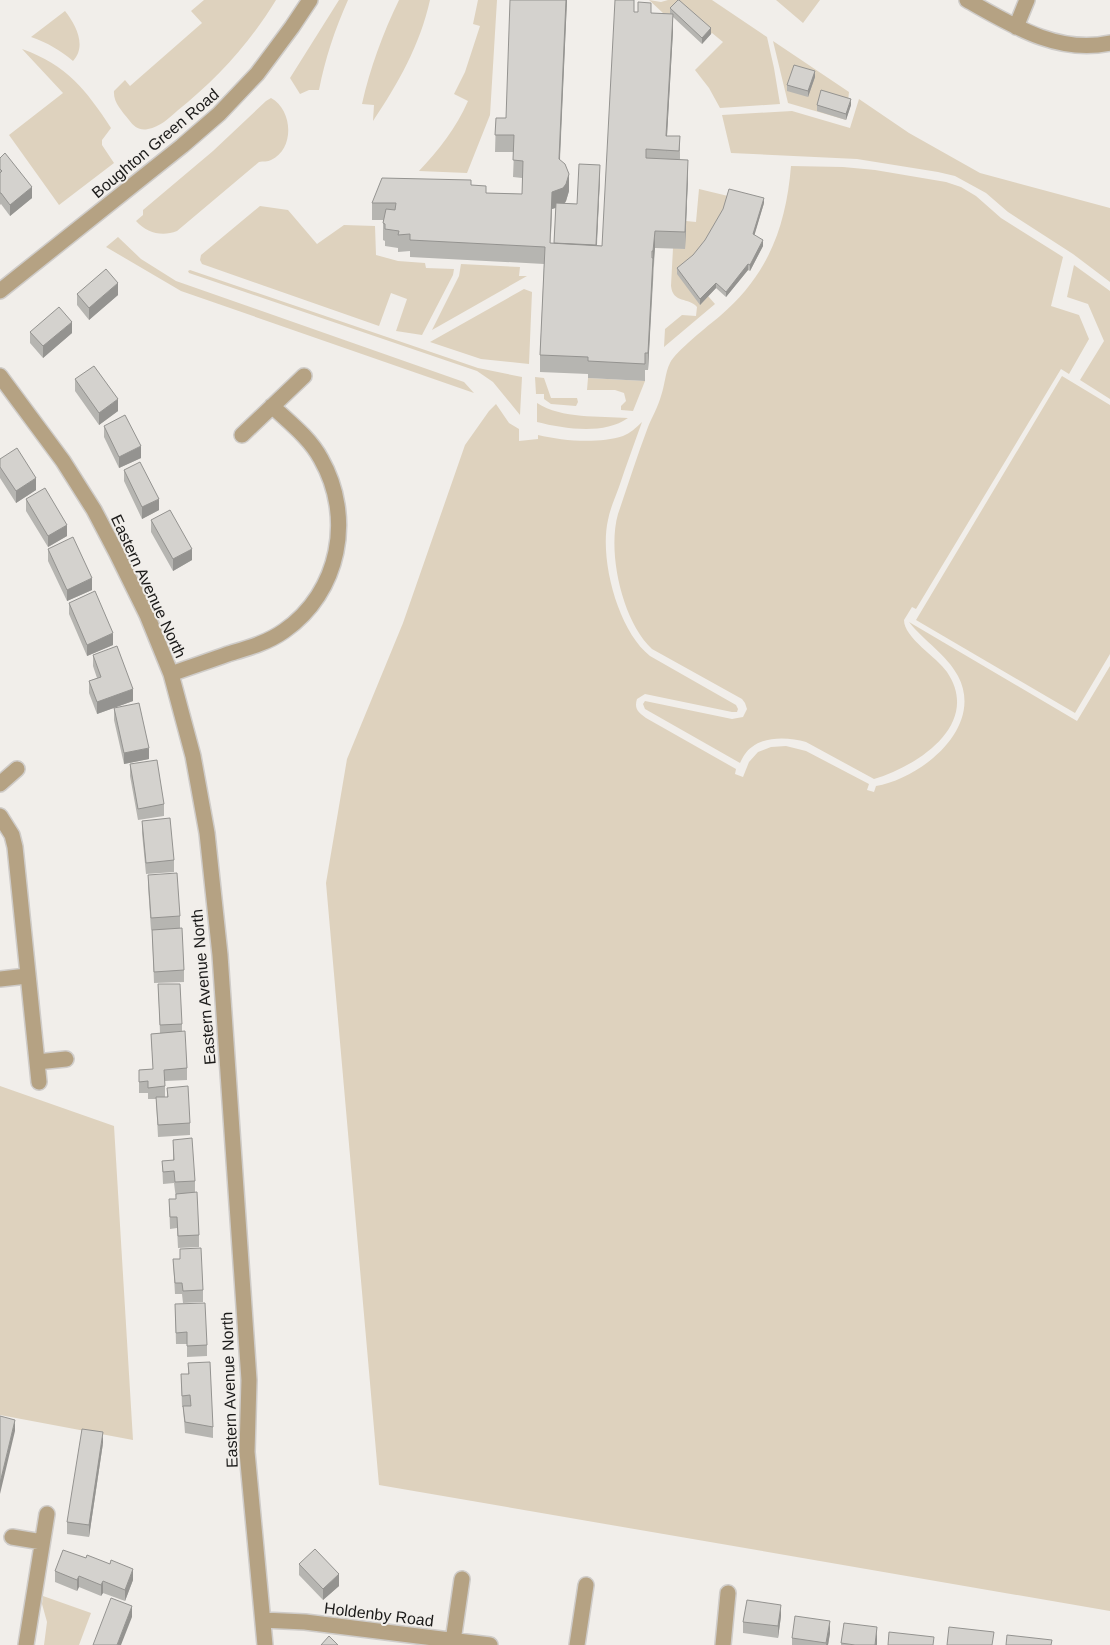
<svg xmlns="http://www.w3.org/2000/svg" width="1110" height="1645" viewBox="0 0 1110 1645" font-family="Helvetica,sans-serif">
	<rect width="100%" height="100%" fill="#f1eeea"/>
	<path fill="#ded2be" d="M204,0H276C250,43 216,80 177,111C169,118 160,127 148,129C140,131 134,127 129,120C122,111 113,102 114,91L125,80L130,86L202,23L191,11Z
		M339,0H348C335,29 325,59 319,90H309L300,94L290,78Z
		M399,0H430C420,45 398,84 373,121L374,105L362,104C370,68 383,33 399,0Z
		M478,0H497L490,115L467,173L419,171C439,150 456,128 468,101L454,94L465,72L480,26L473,24Z
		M649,0L661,2L668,0H712L767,37L774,68L780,104L720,108L709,88L695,70L723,42L712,33L711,34L678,5L670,14L663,13Z
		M776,0H820L803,23Z
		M65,11C76,25 87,46 73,61C60,50 48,43 31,37Z
		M773,41L849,92L846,120L788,103Z
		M22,49C67,65 86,90 111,128L102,140V145L114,163L59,205L9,135L63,93Z
		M271,98C293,110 295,149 271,160C268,162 263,161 259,162L177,231C162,237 147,233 136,221L143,215V210L213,151L266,101Z
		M859,99L909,133L980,173L1110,208V282L1073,254L1008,212L986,193L955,176L938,172L857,159L731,153L722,115L792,111L850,128Z
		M791,166L843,167L875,170L946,182L961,187L976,196L1001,218L1063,257L1051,306L1079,315L1089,339L1069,374L1061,369L916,609L912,607L904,620C904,638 937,657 947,672C982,724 918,766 874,779L806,742C789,737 766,736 752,747C746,751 743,757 740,763L645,709L643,704L645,701L732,719L743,717L747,709L745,703L742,699L652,649C622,621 607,552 618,514C628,485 637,456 648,427C652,417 658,407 661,396C665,385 665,373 670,363C675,352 709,325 720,316C768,275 786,227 791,166Z
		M699,189L728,196L699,304L708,296L715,304L664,347L665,329L682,315L696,316L697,307C689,297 673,304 671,286L673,248L685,249L686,221L696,222Z
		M260,206L288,210L317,244L344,225L375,226L376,255L398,261L425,263L426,268L454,269L453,275L422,335L396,331L407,299L391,293L379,326L202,264L200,260L201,255Z
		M118,237L141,259L176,281L464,382L474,393L181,291L106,247Z
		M461,264L520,267L519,276H527L432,330L459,276Z
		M1074,265L1110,291V399L1080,380L1104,341L1088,304L1067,297Z
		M190,270L478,368L522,377L520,415L493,382L477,371L189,273L188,271Z
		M524,289L532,292L529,364L481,359L430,342Z
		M1062,376L1110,405V654L1075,713L916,620Z
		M535,377L544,378L551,398H577L578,402L576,406L551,404L544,399V394H536Z
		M588,378L645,381L633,411L621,410V406L626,401L624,393L615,390H587Z
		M537,403C562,419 599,416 628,418C604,435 565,429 537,422Z
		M496,404L509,423L519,429V441L538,439V435C563,441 598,444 623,436C630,433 636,428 642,422C634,444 626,466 619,487C615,498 610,509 608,520C599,559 618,631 650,656L736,705L738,709L737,712H732L645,694L637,699C634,709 638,712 646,718L736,769L735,774L743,777L749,762L758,752L771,747L786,746L806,751L869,784L867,790L874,792L876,786C922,778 985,727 958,676C947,655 924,641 909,622L1077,721L1110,666V1611L379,1485L326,883L347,759L403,623L465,445L489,411Z
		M0,1086L114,1126L133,1440L0,1415Z
		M43,1596L91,1613L79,1645H44L47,1622L42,1604Z"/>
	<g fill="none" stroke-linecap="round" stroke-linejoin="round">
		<defs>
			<path id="minor" d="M967,0C1010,24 1058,55 1110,43
				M1016,27L1027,0
				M0,291L182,146L219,114L257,74L292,27L310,0
				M0,376L63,461L94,510L116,552L147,615L171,674L193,756L207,833L220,955L249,1380L247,1452L265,1645
				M242,435L304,376
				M171,674C190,667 209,661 228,654C248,648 267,643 284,631C340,592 354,517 321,459C310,438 289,422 272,406
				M0,784L17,769
				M0,816L12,835L15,847L39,1082
				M0,979L27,976
				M37,1062L66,1059
				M12,1537L42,1542
				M263,1620L305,1622L490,1645
				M453,1641L462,1579
				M26,1645L47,1514
				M577,1645L586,1585
				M723,1645L728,1593"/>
		</defs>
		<use href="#minor" stroke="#cfccc9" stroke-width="18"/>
		<use href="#minor" stroke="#b5a283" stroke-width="15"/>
	</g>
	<path fill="#b6b5b1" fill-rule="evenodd" d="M567,0L560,160L569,191L566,201L565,203L577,204L600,177L597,245L602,246L634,12L670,14V8L711,34L702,44L673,17V31L667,136H680V159L688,177L685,249L655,248L648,370H645V381L588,378V374L540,372V355L544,264L410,257V251L398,252V248L385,246V241L383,240V220H372V203L471,185L486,193L522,194V178L513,177L514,152H495L496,118H506ZM556,208L554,243H550L552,209Z
		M815,77L808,97L787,91V85Z
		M817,105H851L846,120L817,111Z
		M0,158L32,198L10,216L1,204L0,205Z
		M764,203L754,235L763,246L750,271L748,270L726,297L716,288L700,305L677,274V268Z
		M77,294L118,295L89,320L77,305Z
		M30,332L72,333L43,358L30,343Z
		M75,379L118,411L99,425L75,391Z
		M104,426L141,458L119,468L104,437Z
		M0,459L36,490L16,503L0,478Z
		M124,470L159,510L142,519L124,481Z
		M26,499L67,536L48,547L26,511Z
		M151,520L192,560L173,571L151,532Z
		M48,549L92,590L67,601L48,561Z
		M69,603L113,645L87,656L69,614Z
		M93,655L133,701L97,714L89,693V681L97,678L93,666Z
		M114,708L149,759L124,764L114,720Z
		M130,764L164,804V816L138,820L130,776Z
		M142,821L174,860V872L146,874L142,833Z
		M148,875L180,916V928L184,970V982L154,983L152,930H151L148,886Z
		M158,984L182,1024V1032L187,1068V1080L165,1081V1097H167V1088L190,1123V1135L158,1137L156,1099H148V1093H139V1070L153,1069L151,1034L160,1033Z
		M173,1140L195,1181V1192L199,1235V1247L178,1248L177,1228L170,1229L169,1199H176L174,1183L163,1184L162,1161L173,1160Z
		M180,1249L203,1290V1302L183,1303L182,1294H175L173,1259H180Z
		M175,1304L207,1345V1356L187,1357V1344H176Z
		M188,1363L213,1427V1438L185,1433L183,1407H182L181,1374H188Z
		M103,1443L89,1537L67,1534V1522Z
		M299,1564L339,1586L323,1600L299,1575Z
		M55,1571L133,1580L125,1601L103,1593L101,1596L79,1587L77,1591L55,1582Z
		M781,1616L778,1638L743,1633V1622Z
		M844,1623L877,1639V1645H841Z
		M830,1633L828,1645H792V1638Z"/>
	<path fill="#949390" d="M566,0H567L559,176V159Z
		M673,14V31L666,153V136Z
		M711,28V34L702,44V38Z
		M815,71V77L808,97V91Z
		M851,99V105L846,120V114Z
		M688,160V177L685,249V232Z
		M600,165V177L596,259V247Z
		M569,174V191L566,201L563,205L552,209L550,260L552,192Z
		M32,187V198L10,216V205Z
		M764,198V203L753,240V234Z
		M655,231V248L653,268V251Z
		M763,240V246L750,271V265Z
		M653,258V275L648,370V353Z
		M748,264V270L726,297V292Z
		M118,283V295L89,320V308Z
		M716,283V288L700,305V299Z
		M72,322V333L43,358V346Z
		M118,399V411L99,425V413Z
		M141,446V458L119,468V457Z
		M36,478V490L16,503V491Z
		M159,499V510L142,519V507Z
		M67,525V536L48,547V536Z
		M192,549V560L173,571V559Z
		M92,578V590L67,601V590Z
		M113,633V645L87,656V645Z
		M133,689V701L97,714V702Z
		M149,748V759L124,764V753Z
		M15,1420V1431L0,1494V1483Z
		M103,1432V1443L89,1537V1525Z
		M133,1569V1580L125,1601V1590Z
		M339,1574V1586L323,1600V1589Z
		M79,1576V1587L77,1591V1580Z
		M103,1581V1593L101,1596V1585Z
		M781,1605V1616L778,1638V1626Z
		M132,1606V1617L121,1645H117Z
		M830,1621V1633L828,1645H826Z
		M877,1627V1645H875Z"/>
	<path fill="#d4d2ce" stroke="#949390" d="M510,0H566L559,159L565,164L569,174L566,184L563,188L552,192L550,243L602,246L615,0H634V12H638V2L651,3V13L673,14L666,136H680L679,151L646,149V158L688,160L685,232L655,231L653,251H652V258H653L648,353H645V364L588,361V357L540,355L545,247L410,240V234L398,235L399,231L385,229V224L383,223L386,209L395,210L396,203H372L382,178L471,180V185L486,186V193L522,194L523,161L513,160L514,135H495L496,118H506Z
		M678,0H679L711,28L702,38L670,8Z
		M794,65L815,71L808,91L787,85Z
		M821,90L851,99L846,114L817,105Z
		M5,153L32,187L10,205L1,193H0V173L2,171L0,169V158Z
		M579,164L600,165L596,245L554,243L556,203L577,204Z
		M729,189L764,198L753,234L763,240L750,265L748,264L726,292L716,283L700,299L677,268L693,255L705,240L723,209Z
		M106,269L118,283L89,308L77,294Z
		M59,307L72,322L43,346L30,332Z
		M94,366L118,399L99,413L75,379Z
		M125,415L141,446L119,457L104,426Z
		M17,448L36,478L16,491L0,467V459Z
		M140,462L159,499L142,507L124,470Z
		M45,488L67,525L48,536L26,499Z
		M170,510L192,549L173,559L151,520Z
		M73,537L92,578L67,590L48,549Z
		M95,591L113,633L87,645L69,603Z
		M117,646L133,689L97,702L89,681L101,677L93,655Z
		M139,703L149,748L124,753L114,708Z
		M157,760L164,804L138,809L130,764Z
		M170,818L174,860L146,863L142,821Z
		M177,873L180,916L151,918L148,875Z
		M182,928L184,970L154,972L152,930Z
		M158,984H180L182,1024L160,1025Z
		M185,1031L187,1068L164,1070L165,1086L148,1088V1081L139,1082V1070L153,1069L151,1034Z
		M188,1086L190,1123L158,1125L156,1097H168L167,1088Z
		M192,1138L195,1181L175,1182L174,1171L163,1172L162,1161L174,1160L173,1140Z
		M197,1192L199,1235L178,1236L177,1217H170L169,1199H176V1194Z
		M201,1248L203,1290L183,1291L182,1283H175L173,1259H180V1249Z
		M205,1303L207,1345L187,1346V1332L176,1333L175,1304Z
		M210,1362L213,1427L185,1422L183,1406H191L190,1395L182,1396L181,1374H189L188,1363Z
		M0,1416L15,1420L0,1483Z
		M82,1429L103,1432L89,1525L67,1522Z
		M315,1549L339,1574L323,1589L299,1564Z
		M63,1550L86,1558L87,1555L110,1564L111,1560L133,1569L125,1590L103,1581L101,1585L79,1576L77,1580L55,1571Z
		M111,1598L132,1606L117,1645H93Z
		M747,1600L781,1605L778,1626L743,1622Z
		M795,1616L830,1621L826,1643L792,1638Z
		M844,1623L877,1627L875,1645H855L841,1643Z
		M949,1627L994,1632L992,1645H947Z
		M889,1632L934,1637L933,1645H888Z
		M1007,1635L1052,1640L1051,1645H1006Z
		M329,1636L338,1645H321Z"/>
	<g text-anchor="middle" stroke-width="4" stroke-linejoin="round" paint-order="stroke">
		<g font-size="16" fill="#1b1a19" stroke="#f1eeea">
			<text transform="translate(155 143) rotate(-40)" y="6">Boughton Green Road</text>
			<text transform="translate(149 586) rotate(65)" y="6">Eastern Avenue North</text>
			<text transform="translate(203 987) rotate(-95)" y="6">Eastern Avenue North</text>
			<text transform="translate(229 1390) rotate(-92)" y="6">Eastern Avenue North</text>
			<text transform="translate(379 1614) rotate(7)" y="6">Holdenby Road</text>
		</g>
	</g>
</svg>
